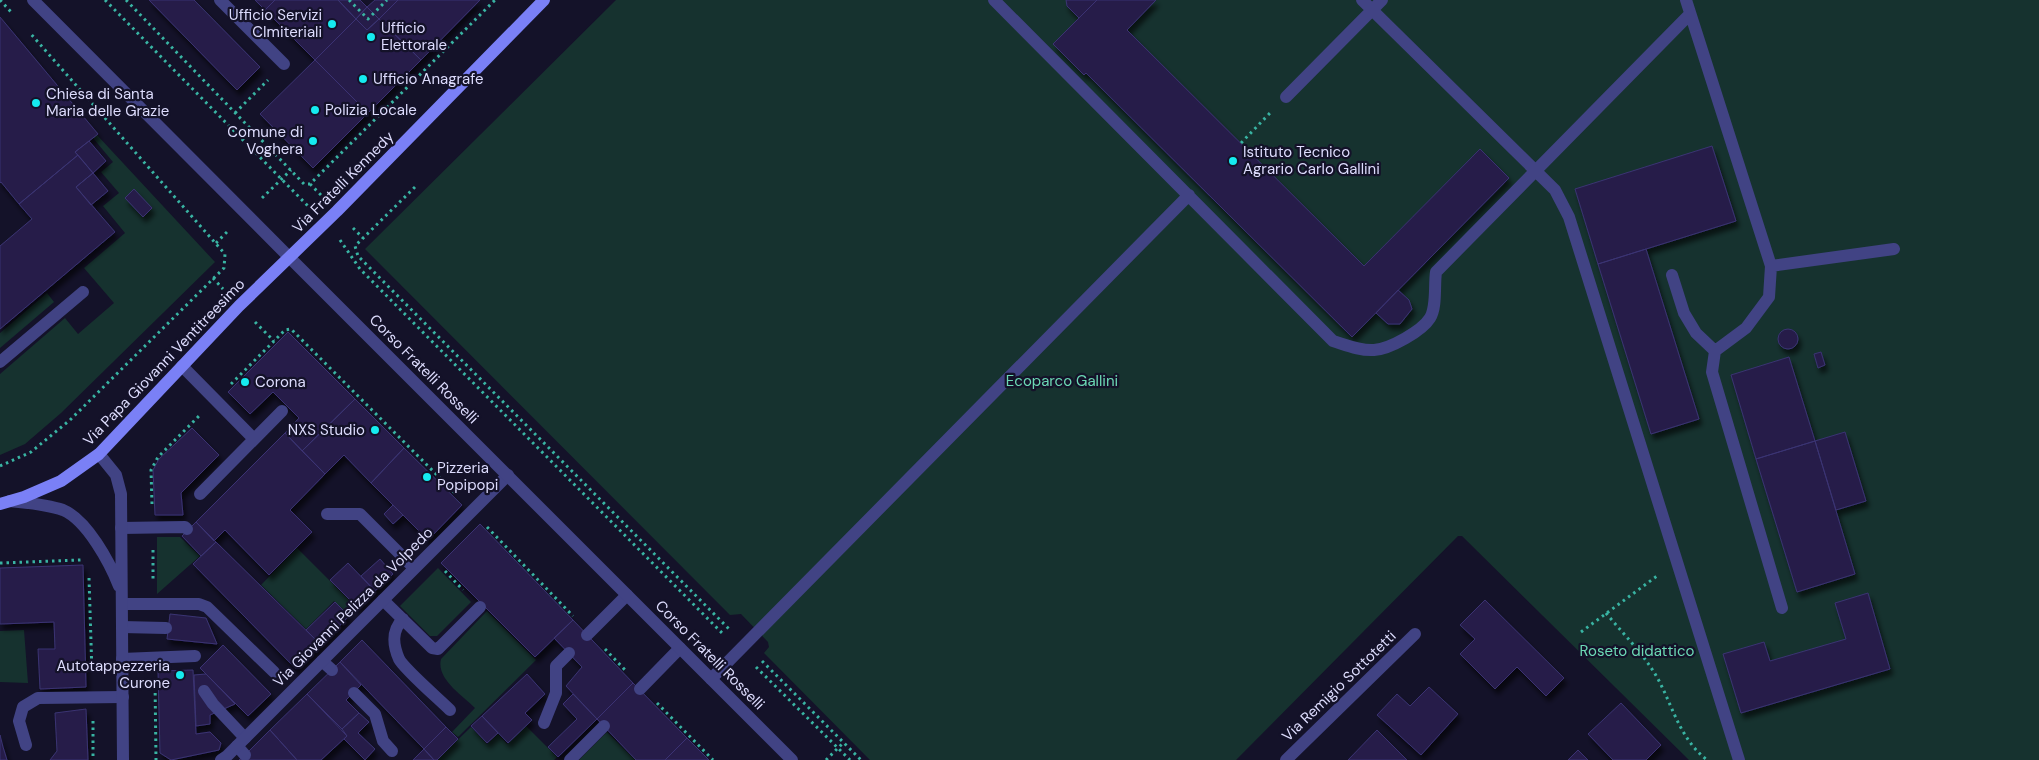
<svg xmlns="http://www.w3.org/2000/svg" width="2039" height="760" viewBox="0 0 2039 760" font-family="'DM Sans',sans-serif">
	<defs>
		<filter id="shadow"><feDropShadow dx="3" dy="5.5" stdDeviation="2.5" flood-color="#0009"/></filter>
	</defs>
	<rect width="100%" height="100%" fill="#141229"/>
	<path fill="#16322f" d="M616,0H2039V760H1689L1462,536H1458L1236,760H870L764,653L769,647L768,642L741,614L730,615L365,249Z
		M97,135L215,262L61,413L25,444L0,455V374L65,318L78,334L114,303L84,268L125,233L103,206L119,193L101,172L113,162L93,138Z
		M47,293L54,302L0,348V333Z
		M157,537H180L200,556L157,594Z
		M297,548L357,608L349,615L334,601L306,629L261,585Z
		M438,568L471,602L437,636H430L400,606Z
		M487,611L536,660L458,737L452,732L475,708C462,695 436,679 441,659Z
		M24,630L28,683L0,682V631Z
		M526,726L557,757L554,760H437L471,727L487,744L498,734L507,744Z
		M607,732L635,760H579Z"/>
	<path fill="#251f48" stroke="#3b3373" filter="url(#shadow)" d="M149,0H194L260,67L237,90Z
		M255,0H275L265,10Z
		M275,0H338L356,19L315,60L265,10Z
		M338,0H360L367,7L356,19Z
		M375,0H398L379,19L367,7Z
		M398,0H480L421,60L379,19Z
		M1066,0H1097L1079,18L1067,6Z
		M1097,0H1156L1127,30L1364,266L1480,149L1509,178L1352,337L1086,73L1084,75L1053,44Z
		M367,7L379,19L367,30L356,19Z
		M0,17L98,134L75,152L78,155L19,204L1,182L0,183Z
		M356,19L367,30L379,19L421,60L368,113L315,60Z
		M315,60L368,113L313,168L260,114Z
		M89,141L106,161L93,173L75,152Z
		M1712,146L1736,221L1598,264L1575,189Z
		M78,155L93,173L76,187L115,232L0,329V246L32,219L19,204Z
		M93,173L108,191L91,205L76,187Z
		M134,189L152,208L143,217L125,198Z
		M1646,249L1699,419L1651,434L1598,264Z
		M1398,290L1409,300L1412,309L1400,324H1388L1376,313Z
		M1778 339a10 10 0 1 1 20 0a10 10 0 1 1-20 0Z
		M288,332L355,399L302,451L285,433L299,418L273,392L250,414L228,392Z
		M1821,352L1825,365L1818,368L1814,354Z
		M1789,357L1815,441L1756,459L1731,375Z
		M355,399L404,448L371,483L344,455L325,474L302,451Z
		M192,428L219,455L181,493L183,515H155L153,470L159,459Z
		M1845,432L1866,501L1836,510L1815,441Z
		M285,433L325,474L290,510L312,532L269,575L225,530L214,541L196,522Z
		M1815,441L1855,574L1797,592L1756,459Z
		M404,448L462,505L428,540L371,483Z
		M393,505L403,515L393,524L384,514Z
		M196,522L216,542L201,556L182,536Z
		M480,524L573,620L535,657L441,563Z
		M216,542L321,645L296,669L193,564Z
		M380,559L393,574L375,591L361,576Z
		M348,563L375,591L358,608L330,580Z
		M83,565L86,687L40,689L38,649H55L54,622L0,624V568Z
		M1868,593L1890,669L1741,713L1723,654L1764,642L1770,661L1846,639L1835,603Z
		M1485,600L1564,678L1546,696L1517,667L1495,689L1460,654L1475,639L1460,625Z
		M335,602L349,616L321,645L306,630Z
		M170,614L206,618L217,644L167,639Z
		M573,620L633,683L597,719L566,686L582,667L554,638Z
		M362,640L446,727L424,749L340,662Z
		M223,645L271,694L248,716L200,668Z
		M340,662L361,685L346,700L359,713L342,729L307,694Z
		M193,670L196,734L210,732L221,743L219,750L171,760L160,753L158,671Z
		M206,674L235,704L210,715V724L196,726L194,675Z
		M527,674L545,694L525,713L532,720L508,743L482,716Z
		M633,683L687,738L665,760H636L597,719Z
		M1429,687L1458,714L1421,755L1377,715L1397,694L1410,706Z
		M307,694L347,736L321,760H297L270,730Z
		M573,694L597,719L558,757L548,747L577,719L563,704Z
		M1621,703L1661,745L1646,760H1613L1588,734Z
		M86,709L88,760H50L57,751L55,713Z
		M359,713L369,722L358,733L375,749L365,760L344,739L347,736L342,729Z
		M482,716L498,733L487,743L471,726Z
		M446,727L458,739L437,760H434L424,749Z
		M270,730L297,760H239L245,755Z
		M1377,730L1407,760H1348Z
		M0,735L3,747L7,760H0Z
		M687,738L709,760H665Z
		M424,749L434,760H413Z
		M1578,750L1588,760H1568Z"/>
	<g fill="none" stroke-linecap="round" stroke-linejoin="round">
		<path stroke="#39b4a3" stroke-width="3" stroke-dasharray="2.5 4" stroke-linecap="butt" d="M0,0L12,13
			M105,0L308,206
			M126,0L304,184H310L495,0
			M349,0L368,19L387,0
			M235,113L268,80
			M1241,143L1270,113
			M310,184L321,195
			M415,187L355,246L358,256L729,629
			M262,198L291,170
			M353,228L363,238
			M340,240L360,269L724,635
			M216,243L229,230
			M213,278L223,289
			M255,322L274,341
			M231,384L285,330L291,329L457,495
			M0,466L31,452L70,420L224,268L225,254L30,33
			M152,504L151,470L158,457L199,416
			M487,527L573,616
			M153,550V581
			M0,563L81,560
			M445,571L463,590
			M89,578L92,674
			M1606,613C1624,635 1644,654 1658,679C1673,707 1680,739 1707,760
			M1581,632L1657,576
			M605,649L627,672
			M762,661L861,760
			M756,667L850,760
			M155,680L156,760
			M657,703L713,760
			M93,721V760
			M826,760L843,743"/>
		<path stroke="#414384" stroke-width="12" d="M220,0L284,64
			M994,0L1333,341C1346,345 1360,351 1374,350C1390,349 1422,331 1430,318C1437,307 1434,285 1436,272L1690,14
			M1362,0L1555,190L1569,217L1739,760
			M1686,0L1771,266L1769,297L1746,328L1715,351L1712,372L1782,608
			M1286,97L1382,0
			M1771,266L1894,249
			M1672,275L1684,313L1696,333L1715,351
			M0,362L83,292
			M182,366L254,439
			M200,494L282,411
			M327,514H360L414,568
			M121,528L185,527L187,529
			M383,600L432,648L438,649L480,607
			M122,604H199L207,607L274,672
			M403,619C391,631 393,645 399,659C404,669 440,700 450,710
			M122,627L166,628
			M587,635L627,595
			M122,659L195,656
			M322,661L332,670
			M711,679L1189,195
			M640,689L680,648
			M204,691L213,704L245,738
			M354,693L375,714L383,741L392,751
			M544,723L556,693V666L569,653
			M26,745L19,721L23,707L38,698L123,697
			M237,746L245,755
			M570,760L604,726"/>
		<path stroke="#414384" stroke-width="12" d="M33,0L290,258
			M99,454L116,475L121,494L123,760
			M10,501C28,503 46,504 63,510C87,520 110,563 119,586
			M221,760L227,756L508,475
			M1286,760L1415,634"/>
		<path stroke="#414384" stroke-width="12" d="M290,258L792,760"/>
		<path stroke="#7a80f6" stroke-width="12" d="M0,504L24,497L61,481L99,454L239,306L337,211L544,0"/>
	</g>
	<g fill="#15ebf0" stroke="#141229" stroke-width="2">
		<circle cx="332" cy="24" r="5"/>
		<circle cx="371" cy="37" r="5"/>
		<circle cx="363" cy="79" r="5"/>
		<circle cx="36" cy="103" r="5"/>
		<circle cx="315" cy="110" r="5"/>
		<circle cx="313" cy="141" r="5"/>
		<circle cx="1233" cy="161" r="5"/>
		<circle cx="245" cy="382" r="5"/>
		<circle cx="375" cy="430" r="5"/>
		<circle cx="427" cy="477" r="5"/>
		<circle cx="180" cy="675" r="5"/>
	</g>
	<g text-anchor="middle" stroke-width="4.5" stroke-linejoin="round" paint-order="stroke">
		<g font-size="15" fill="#dddcfd" stroke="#141229" text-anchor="start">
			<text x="322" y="20" text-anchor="end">Ufficio Servizi<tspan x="322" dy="17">CImiteriali</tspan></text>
			<text x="381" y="33">Ufficio<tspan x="381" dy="17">Elettorale</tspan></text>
			<text x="373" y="84">Ufficio Anagrafe</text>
			<text x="46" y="99">Chiesa di Santa<tspan x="46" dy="17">Maria delle Grazie</tspan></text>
			<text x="325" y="115">Polizia Locale</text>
			<text x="303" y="137" text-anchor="end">Comune di<tspan x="303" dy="17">Voghera</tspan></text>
			<text x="1243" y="157">Istituto Tecnico<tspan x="1243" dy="17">Agrario Carlo Gallini</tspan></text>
			<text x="255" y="387">Corona</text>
			<text x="365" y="435" text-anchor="end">NXS Studio</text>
			<text x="437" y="473">Pizzeria<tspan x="437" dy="17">Popipopi</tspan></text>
			<text x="170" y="671" text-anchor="end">Autotappezzeria<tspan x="170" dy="17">Curone</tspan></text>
		</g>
		<g font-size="15" fill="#dddcfd" stroke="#141229">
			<text transform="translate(343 182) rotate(-45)" y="5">Via Fratelli Kennedy</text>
			<text transform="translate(164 362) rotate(-46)" y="5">Via Papa Giovanni Ventitreesimo</text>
			<text transform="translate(424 369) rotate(45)" y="5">Corso Fratelli Rosselli</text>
			<text transform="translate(353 607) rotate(-45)" y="5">Via Giovanni Pelizza da Volpedo</text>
			<text transform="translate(710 655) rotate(45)" y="5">Corso Fratelli Rosselli</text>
			<text transform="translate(1339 686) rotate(-44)" y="5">Via Remigio Sottotetti</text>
		</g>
		<g font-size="15" fill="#6cd9b5" stroke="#141229">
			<text x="1062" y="386">Ecoparco Gallini</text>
			<text x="1637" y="656">Roseto didattico</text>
		</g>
	</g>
</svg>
